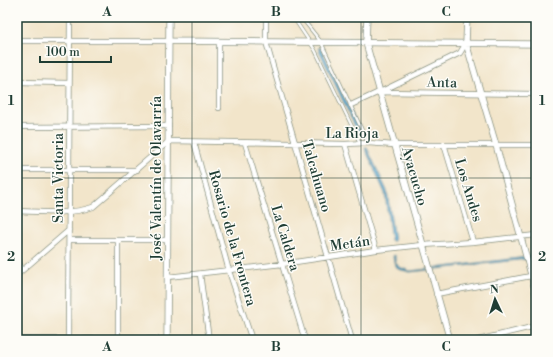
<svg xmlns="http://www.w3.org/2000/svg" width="553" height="357" viewBox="0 0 553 357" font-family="'Libre Bodoni',serif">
	<rect width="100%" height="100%" fill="#fdfcf7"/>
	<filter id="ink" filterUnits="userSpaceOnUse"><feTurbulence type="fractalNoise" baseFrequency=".025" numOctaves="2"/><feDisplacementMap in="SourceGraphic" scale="8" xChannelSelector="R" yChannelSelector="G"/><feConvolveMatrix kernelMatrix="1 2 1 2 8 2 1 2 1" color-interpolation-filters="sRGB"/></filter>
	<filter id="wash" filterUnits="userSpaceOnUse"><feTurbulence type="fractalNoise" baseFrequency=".012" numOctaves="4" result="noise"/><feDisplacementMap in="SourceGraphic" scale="16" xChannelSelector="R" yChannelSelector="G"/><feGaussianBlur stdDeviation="0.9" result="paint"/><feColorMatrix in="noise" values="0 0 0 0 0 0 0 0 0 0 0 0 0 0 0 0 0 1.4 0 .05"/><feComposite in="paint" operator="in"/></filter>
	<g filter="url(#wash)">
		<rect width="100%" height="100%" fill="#f2e5ca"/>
		<path fill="#5cadd7" stroke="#3e7586" d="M318,48H321L362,135H359Z
			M365,148H367L387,191L394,241H391L385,193Z
			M395,255V262L399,267L410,271L536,256V258L410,272L398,269L394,262L393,256Z"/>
	</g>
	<g filter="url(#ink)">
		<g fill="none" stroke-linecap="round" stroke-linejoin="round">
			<defs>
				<path id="service" d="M293,17L315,50L360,143
					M301,17L321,42L368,143"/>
				<path id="minor" d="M266,17V42L352,340
					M17,41H169
					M17,82L69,83
					M380,92L460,53L466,43
					M351,105L379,92L536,94
					M219,108V42
					M17,127L169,126
					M194,142L229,271L252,340
					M245,143L305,340
					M345,144L376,250
					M444,144L473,242
					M17,170H137
					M17,211C42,212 69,215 93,207L169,141L345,144L368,143L394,145H536
					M69,240H168
					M17,252L21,271
					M200,274L209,340
					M17,275L69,230
					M168,277L282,264L376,250L423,245L473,242L536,235
					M436,294L531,276
					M17,339H167
					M68,340L70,17
					M118,340V240
					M478,340L536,326"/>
				<path id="tertiary" d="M367,17L366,43L450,340
					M467,17L466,43L496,145L536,293
					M169,41L536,44
					M167,340L169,17"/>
			</defs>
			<use href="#service" stroke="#88917f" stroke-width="4"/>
			<use href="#minor" stroke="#88917f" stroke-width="6"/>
			<use href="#tertiary" stroke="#88917f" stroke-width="7"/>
			<use href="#service" stroke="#fff" stroke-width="2.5"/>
			<use href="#minor" stroke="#fff" stroke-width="4.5"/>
			<use href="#tertiary" stroke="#fff" stroke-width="5.5"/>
		</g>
	</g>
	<path fill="none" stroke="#1f3d34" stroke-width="1" stroke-opacity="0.55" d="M192,17V340M361,17V340M17,178H536"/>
	<g text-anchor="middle" stroke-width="3" stroke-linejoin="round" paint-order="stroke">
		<g font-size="14" fill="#1f3d34" stroke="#fdfcf7">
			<text transform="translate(442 82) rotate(1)" y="5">Anta</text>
			<text x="352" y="138">La Rioja</text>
			<text transform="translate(317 176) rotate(74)" y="5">Talcahuano</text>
			<text transform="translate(415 176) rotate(74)" y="5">Ayacucho</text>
			<text transform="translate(58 178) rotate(-90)" y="5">Santa Victoria</text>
			<text transform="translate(156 178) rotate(-90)" y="5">José Valentín de Olavarría</text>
			<text transform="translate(469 190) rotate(73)" y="5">Los Andes</text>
			<text transform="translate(233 238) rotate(74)" y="5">Rosario de la Frontera</text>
			<text transform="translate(286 238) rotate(73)" y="5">La Caldera</text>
			<text transform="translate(350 243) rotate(-8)" y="5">Metán</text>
		</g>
	</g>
	<rect width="553" height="357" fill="none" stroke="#fdfcf7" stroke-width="44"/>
	<g transform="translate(495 299) rotate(356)" stroke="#fdfcf7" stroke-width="3" paint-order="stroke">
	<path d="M0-3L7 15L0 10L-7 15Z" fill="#1f3d34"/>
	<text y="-6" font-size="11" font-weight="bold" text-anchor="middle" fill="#1f3d34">N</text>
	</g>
	<path d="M40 56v6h71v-6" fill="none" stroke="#1f3d34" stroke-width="2"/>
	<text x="46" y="56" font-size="12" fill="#1f3d34" stroke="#fdfcf7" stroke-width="3" paint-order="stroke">100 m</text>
	<rect x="22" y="22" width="509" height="313" fill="none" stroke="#1f3d34" stroke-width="1.5"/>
	<g font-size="13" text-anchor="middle" font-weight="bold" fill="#1f3d34">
		<text x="107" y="16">A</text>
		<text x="276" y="16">B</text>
		<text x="446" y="16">C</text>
		<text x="11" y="105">1</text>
		<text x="542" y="105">1</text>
		<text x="11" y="261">2</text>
		<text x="542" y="261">2</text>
		<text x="107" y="351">A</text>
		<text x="276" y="351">B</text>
		<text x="446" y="351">C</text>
	</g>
</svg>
